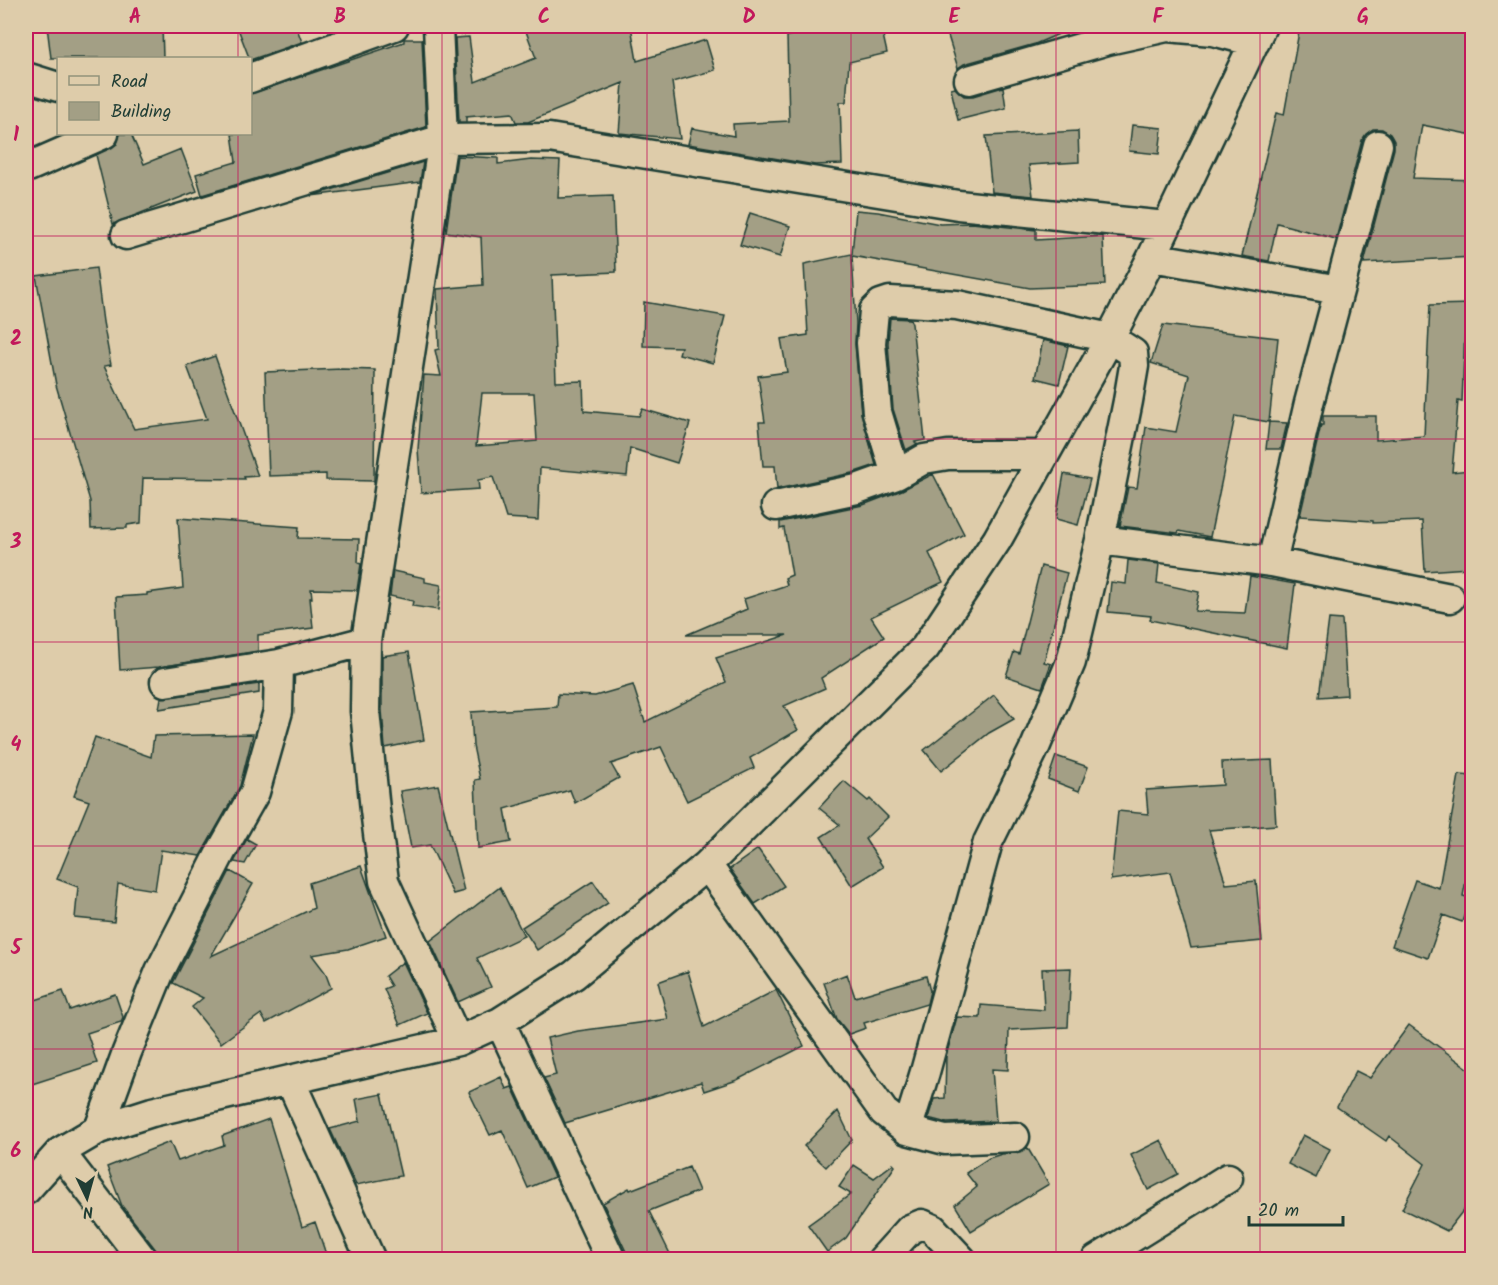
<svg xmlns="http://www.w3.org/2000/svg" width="1498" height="1285" viewBox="0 0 1498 1285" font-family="Kalam,sans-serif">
	<rect width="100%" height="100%" fill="#deccaa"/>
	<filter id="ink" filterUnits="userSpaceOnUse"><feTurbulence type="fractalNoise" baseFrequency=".0167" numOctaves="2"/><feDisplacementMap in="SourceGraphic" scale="12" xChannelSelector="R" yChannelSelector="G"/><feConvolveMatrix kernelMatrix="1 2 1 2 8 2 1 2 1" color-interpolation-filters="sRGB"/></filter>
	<g filter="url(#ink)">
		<path fill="#a39f85" stroke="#1f3d34" stroke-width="1.5" fill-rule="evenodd" d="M47,26H162L163,58H51Z
			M237,26H296L302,42L250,60Z
			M524,26H631L637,61L706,40L715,70L672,82L680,139L619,133L623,83L528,122H516L512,113L466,117V122H459L455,38L469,37L475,82L536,58Z
			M843,26H881L887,53L849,62L846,102H840L842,164L815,165L688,144L692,128L734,136L733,124L789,121L787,36Z
			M945,26H1078L1035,44L964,64L958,68Z
			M1300,26H1443L1442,30L1473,34V135L1422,125L1413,178L1473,180V257L1364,263L1394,149V141L1390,134L1382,129H1373L1366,134L1362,140L1336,239L1277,223L1269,261L1242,256L1276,113L1284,115Z
			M404,39H422L426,127L202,195L196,174L236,162L232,134H250V94L404,42Z
			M1003,87L1006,108L958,120L951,89L955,88L964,96H973Z
			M1132,125L1162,128L1159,154L1129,151Z
			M1078,131L1079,162L1029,165L1033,196L992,192L986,136Z
			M120,134H131L144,164L181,149L197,191L113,224L96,155L117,144Z
			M457,156L498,158V164L531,160L560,161L558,198L613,196L616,272L552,275L556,382L583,381L584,411L639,416L642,409L690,423L677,463L630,448L627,476L540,468L538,520L506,518L493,477L478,480L479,489L421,493L418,449L424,375L441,376L435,350L439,349L437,289L483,285L481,237L446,232ZM482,393H534L537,441L476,446Z
			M423,162L420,182L311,196Z
			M856,210L878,212L940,224L972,223L1036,230V240L1103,236L1105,285L1030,288L852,256L856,323L855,344L861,413L876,465L852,473L777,489L775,466H763L759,422H765L758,376L787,372L781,339L808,335L804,264L852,254Z
			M750,213L790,226L780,257L740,245Z
			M96,268L103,322L111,365L104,366L134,429L207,419L187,366L215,356L258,476L244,477L245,479L143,478L141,523L127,525V528L91,529L90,501L56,385L36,276Z
			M644,302L725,316L713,363L679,354L681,347L643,346Z
			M1473,304V328H1465L1462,402L1458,401L1452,472L1469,470L1473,514L1467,515L1468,568L1425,571L1422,521L1373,523V521L1300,516L1321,425H1323V416H1376V440L1424,436L1430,305Z
			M890,318L910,319L912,324L925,440L915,442L917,444L906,450L893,409L888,343Z
			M1163,325L1278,338L1269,422L1235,416L1210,537L1179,531L1178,533L1120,526L1128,487L1137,488L1146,427L1176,432L1189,375L1151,363Z
			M1043,340L1068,346L1059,384L1035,378Z
			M342,369L375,370L374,481L326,480V474L269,476L265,372Z
			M1269,422L1287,423L1281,449H1266Z
			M933,474L964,534L929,553L943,582L871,617L884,637L821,678L825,688L784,706L798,730L750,758L754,768L687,801L661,747L611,764L619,778L575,803L570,790L505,809L511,842L478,848L475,780L480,779L473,746L471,712L557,707L558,694L595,696L633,685L645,722L726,682L716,658L787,635H686L747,609L744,599L787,585L785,578L792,575L784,528L780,529V522L863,505L902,490Z
			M1064,474L1090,479L1078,525L1056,519Z
			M178,518L299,527L298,538L359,539L358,563L361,564L357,590L311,589L312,598H310L313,628L258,635V651L159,667L120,670L116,597L147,595V593L183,588Z
			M1128,560L1159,564L1157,583L1199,592L1195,611L1245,613L1250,576L1295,584L1287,648L1150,620L1151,616L1108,612L1111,582L1126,584Z
			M1041,566L1067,573L1044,662L1051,664L1042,688L1006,676L1014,652L1019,654Z
			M393,571L425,578V582L441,585L438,610L412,606L413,601L390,596Z
			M1329,619L1342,620L1347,695L1319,697Z
			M409,652L424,740L385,748L382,710V656Z
			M259,684V693L159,709L161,698Z
			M994,695L1014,719L989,733L941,771L924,750Z
			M253,734L240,786L200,856L161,850L155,890L118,884L114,922L75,918L78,887L57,879L89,801L74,796L95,737L151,757L154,736Z
			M1056,756L1088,767L1079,791L1048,779Z
			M1272,760L1276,825L1209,830L1226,884L1256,881L1262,941L1191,948L1170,872L1111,880L1118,811L1148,814L1146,790L1223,785L1222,762Z
			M1459,775L1473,776V844L1463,896L1470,898L1462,922L1443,915L1428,958L1392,946L1415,880L1439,888Z
			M844,781L868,801L870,799L888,817L865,839L883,867L852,886L821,837L840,825L819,808Z
			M438,785L464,891L453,894L430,845L411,848L400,791Z
			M247,839L256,844L245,864L234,862Z
			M758,849L784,886L755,904L730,869Z
			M361,866L386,936L348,949L312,955L325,972L331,988L266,1023L261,1014L221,1043L192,1007L203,998L173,983L230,871L253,884L211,956L314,908L309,883Z
			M593,881L608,903L537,950L522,927Z
			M500,887L524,936L477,958L491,987L458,1002L430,941Z
			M403,962L427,1013L400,1025L384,989L391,986L385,976Z
			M1071,968L1068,1027L1009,1030L1008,1070L992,1069L996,1121L947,1123L928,1118L934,1099L945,1098L946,1056L957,1017L980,1018L981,1005L1044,1010L1042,969Z
			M688,971L704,1027L776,990L804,1046L737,1080L704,1091L701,1082L565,1123L544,1078L556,1075L547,1038L578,1031L668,1019L658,982Z
			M847,974L855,997L926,976L930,991L927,1004L864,1023L866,1028L849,1034L837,1019L824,983Z
			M63,991L70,1010L115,994L123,1017L121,1022L87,1033L97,1063L26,1086V1003Z
			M1409,1025L1473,1072V1198L1447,1231L1402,1209L1425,1164L1389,1136L1386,1141L1337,1107L1356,1071L1370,1078Z
			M501,1077L506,1089L512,1087L554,1177L528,1188L502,1130L490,1135L469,1092Z
			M382,1094L401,1176L356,1185L330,1129L360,1121L356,1099Z
			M838,1111L852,1140L826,1167L804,1146Z
			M269,1119L302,1227L315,1222L328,1260H161L156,1250L122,1206L107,1167L170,1142L178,1161L224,1145L222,1136Z
			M1303,1135L1330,1149L1316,1178L1288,1164Z
			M1161,1140L1178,1174L1148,1190L1131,1155Z
			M1027,1147L1049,1184L971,1231L955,1205L977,1187L966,1173L989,1158L1002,1154L1016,1153Z
			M893,1164L895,1166L846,1238L827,1252L808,1225L851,1194L839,1187L854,1165L874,1178Z
			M689,1167L699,1191L649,1211L673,1260H630L603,1203L629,1188L630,1190Z"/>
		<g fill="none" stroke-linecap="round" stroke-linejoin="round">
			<defs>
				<path id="street" d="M438,26L443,139L366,641L365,711L375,810L384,881L458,1041
					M26,77L58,87
					M250,78L394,26
					M969,80L1108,40L1167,27L1213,31L1255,42
					M26,168L104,134
					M126,235L443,139L549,138L958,205L1166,226
					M1152,257L1339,290
					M896,475L877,412L871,343L874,311L881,304L890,301L957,305L1110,338L1133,353L1134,366L1128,401L1100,540L1071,662L1036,745L988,842L925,1072L907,1130
					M776,506L857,489L896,475L924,459L948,455H1044
					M1100,540L1272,562L1450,598
					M1272,562L1309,403L1378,145
					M165,682L279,664L366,641
					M707,865L884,1112L907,1130L945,1140L1015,1137
					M500,1022L611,1260
					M290,1080L371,1260
					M99,1129L127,1052L160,971L221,852L255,792L278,711L279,664
					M60,1152L143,1260
					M26,1190L60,1152L99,1129L152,1112L458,1041L500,1022L574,975L707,865L925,648L997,540L1110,338L1152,257L1262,26
					M882,1260L910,1229L922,1224L933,1229L962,1260
					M1096,1260L1228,1178"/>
			</defs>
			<use href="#street" stroke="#1f3d34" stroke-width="33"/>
			<use href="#street" stroke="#deccaa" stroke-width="28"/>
		</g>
	</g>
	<path fill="none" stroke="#c2185b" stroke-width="1.5" stroke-opacity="0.55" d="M238,26V58M442,26V1260M647,26V1260M851,26V1260M1056,26V1260M1260,26V1260M238,134V1260M26,236H1472M26,439H1472M26,642H1472M26,846H1472M26,1049H1472"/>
	<rect width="1498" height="1285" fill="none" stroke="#deccaa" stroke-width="66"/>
	<rect x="57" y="57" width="195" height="78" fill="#deccaa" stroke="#92937b" stroke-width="1.5"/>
	<rect x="69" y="76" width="30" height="9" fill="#deccaa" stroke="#92937b" stroke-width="1.5"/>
	<text x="111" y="87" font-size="18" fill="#1f3d34">Road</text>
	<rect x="69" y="102" width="30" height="18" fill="#a39f85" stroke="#92937b" stroke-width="1.5"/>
	<text x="111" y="117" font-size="18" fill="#1f3d34">Building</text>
	<g transform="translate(87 1198) rotate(175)" stroke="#deccaa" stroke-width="4.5" paint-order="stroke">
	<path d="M0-4.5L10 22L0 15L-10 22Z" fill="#1f3d34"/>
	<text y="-9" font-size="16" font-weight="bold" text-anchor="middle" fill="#1f3d34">N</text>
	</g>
	<path d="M1249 1216v9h94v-9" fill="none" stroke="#1f3d34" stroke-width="3"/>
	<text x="1258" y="1216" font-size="18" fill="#1f3d34" stroke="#deccaa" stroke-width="4.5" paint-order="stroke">20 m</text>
	<rect x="33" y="33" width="1432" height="1219" fill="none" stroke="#c2185b" stroke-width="2"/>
	<g font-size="20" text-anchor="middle" font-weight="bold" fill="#c2185b">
		<text x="135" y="23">A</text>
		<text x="340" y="23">B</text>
		<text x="544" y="23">C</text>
		<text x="749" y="23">D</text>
		<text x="954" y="23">E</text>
		<text x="1158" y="23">F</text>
		<text x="1363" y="23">G</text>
		<text x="16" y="141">1</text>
		<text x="16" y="345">2</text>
		<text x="16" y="548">3</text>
		<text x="16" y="751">4</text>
		<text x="16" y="954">5</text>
		<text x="16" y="1157">6</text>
	</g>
</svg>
